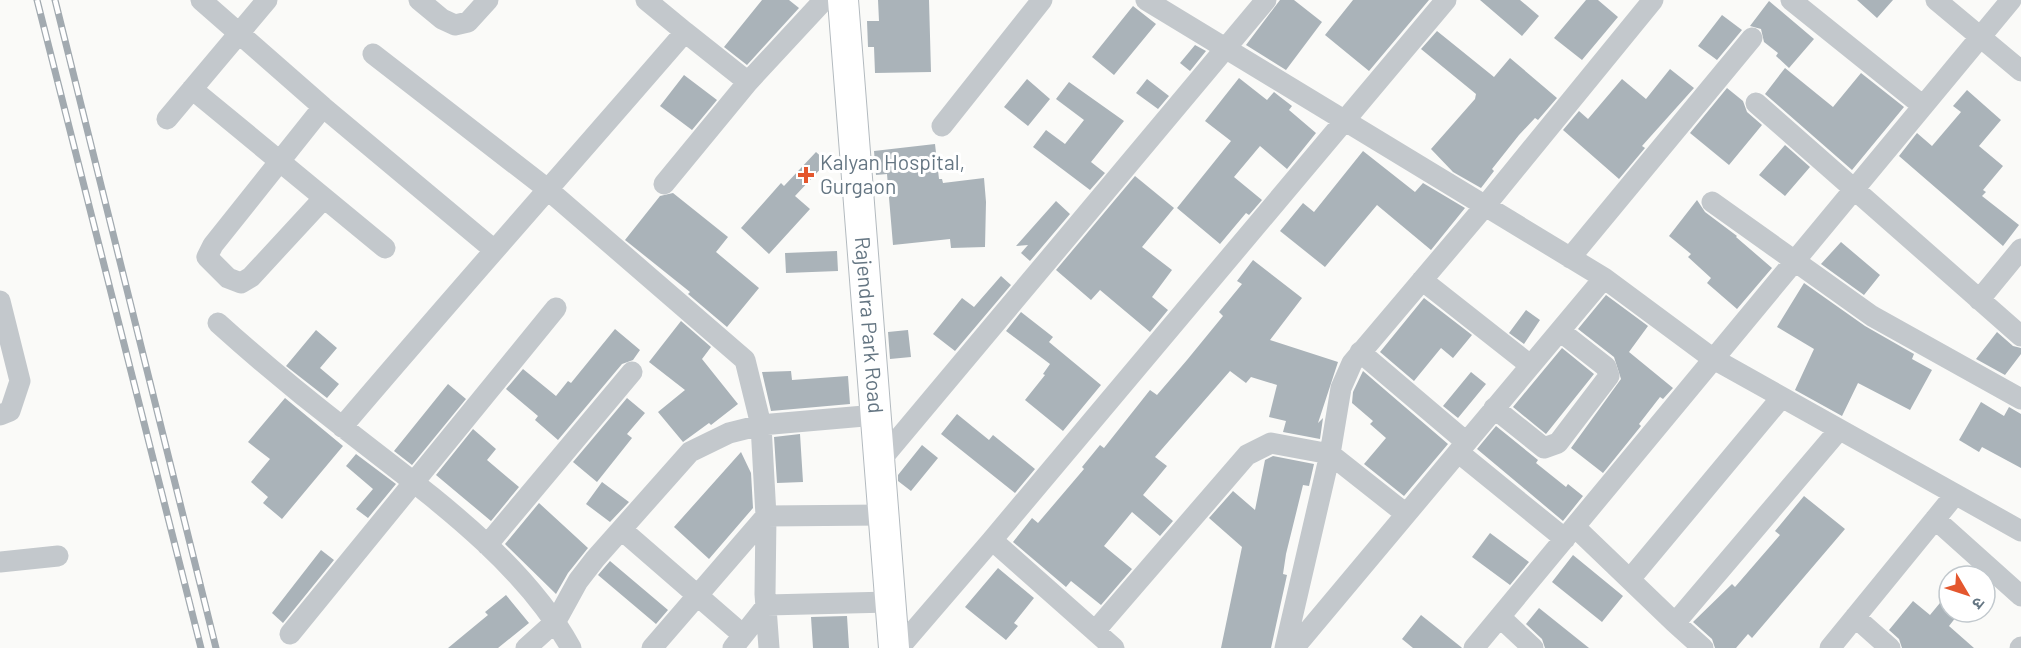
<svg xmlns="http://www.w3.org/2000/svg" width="2021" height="648" viewBox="0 0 2021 648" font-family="Barlow,'Noto Sans Devanagari',sans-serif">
	<rect width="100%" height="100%" fill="#fafaf8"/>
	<path fill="#aab3b9" d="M762,0H789L799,8L747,65L724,47Z
		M878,0H929L931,72L875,73L874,47H868L867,21H879Z
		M1280,0H1294L1322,22L1286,70L1246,45Z
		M1353,0H1429L1369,71L1325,35Z
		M1480,0H1520L1539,16L1522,36Z
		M1586,0H1598L1618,17L1582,60L1554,38Z
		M1857,0H1893L1877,18Z
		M1769,1L1814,39L1789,68L1776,56L1778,53L1764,42L1761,29L1750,26Z
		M1133,6L1156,24L1114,75L1092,57Z
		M1722,15L1742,30L1717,60L1698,46Z
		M1437,31L1494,77L1510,58L1557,98L1538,120L1535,118L1519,135L1492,169L1494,171L1481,188L1453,172L1431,149L1475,99L1476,94L1421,49Z
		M1195,45L1206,51L1190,71L1180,63Z
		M1785,68L1833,107L1861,73L1904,107L1852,170L1765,94Z
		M1670,69L1694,88L1642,146L1645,148L1619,179L1563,130L1579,111L1588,119L1622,79L1646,99Z
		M684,75L717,100L692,130L660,106Z
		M1239,78L1267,100L1274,92L1279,96L1292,106L1289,110L1316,133L1287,169L1260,146L1234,177L1262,200L1249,215L1246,213L1220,244L1177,208L1231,141L1205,121Z
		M1027,79L1050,99L1028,126L1004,107Z
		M1147,79L1169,96L1158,109L1136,93Z
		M1069,82L1124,121L1091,162L1105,173L1090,190L1033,147L1046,130L1065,144L1084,120L1056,99Z
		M1727,88L1743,101L1747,112L1762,125L1729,165L1690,133Z
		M1967,90L2001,120L1979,146L2003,166L1983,190L1986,192L1982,196L2019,225L2003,246L1899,156L1917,133L1932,146L1961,112L1953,106Z
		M935,144L939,179H942L943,183L984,178L986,202L985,247L951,248L950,239L893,245L887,174L876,175L874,151Z
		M1785,145L1810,167L1785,196L1759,175Z
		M1363,151L1415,192L1423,183L1465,208L1431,250L1377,205L1325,267L1280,231L1303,203L1314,212Z
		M816,152L827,162L795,196L810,209L769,254L741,228L781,183L784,186Z
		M1135,176L1174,208L1142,247L1172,270L1152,297L1168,310L1150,332L1100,290L1091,300L1056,270Z
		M673,193L728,237L716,252L759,288L727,327L688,294L690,292L625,240L660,196Z
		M1697,200L1705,212L1737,236L1736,237L1772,268L1737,309L1707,283L1711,278L1688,257L1691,254L1669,236Z
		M1056,201L1070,214L1030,261L1021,253L1028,245L1016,246Z
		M1841,242L1880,275L1864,295L1821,264Z
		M837,251L838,271L786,273L785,253Z
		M1253,260L1302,298L1270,340L1338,362L1318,423L1323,418L1320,439L1283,432L1286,421L1269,417L1277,385L1251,377L1246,383L1230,371L1155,457L1167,466L1143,495L1173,521L1160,536L1132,512L1104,546L1132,569L1101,605L1071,581L1066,587L1013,542L1032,518L1038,523L1084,469L1082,467L1100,445L1104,448L1150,390L1157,395L1187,360L1223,316L1219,312L1242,284L1237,281Z
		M1001,276L1011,285L955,351L933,334L962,298L974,307Z
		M1804,283L1865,326L1914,354L1912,359L1932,370L1910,410L1858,383L1842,416L1795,390L1814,349L1777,327Z
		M1606,295L1648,326L1629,352L1673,388L1663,399L1660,397L1639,424L1641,426L1603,473L1571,448L1621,379L1614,357L1578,329Z
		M1424,298L1472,335L1453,358L1441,348L1414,381L1380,352Z
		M1526,310L1540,320L1524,344L1509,333Z
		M1021,312L1053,337L1049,342L1101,385L1063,431L1025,400L1045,375L1043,374L1050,364L1006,331Z
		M681,321L711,347L702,359L738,404L711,425L709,423L683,442L658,412L685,390L649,362Z
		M615,329L640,350L633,360L622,364L558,440L535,420L538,416L506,389L523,369L556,396L568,381L571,383Z
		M316,330L337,348L320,368L339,384L327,398L286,366Z
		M908,330L911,357L890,359L888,332Z
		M1997,332L2013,346L2021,348V354L2005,375L1976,359Z
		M1562,348L1594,374L1546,434L1513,407Z
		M791,371L792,380L848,376L850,404L771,411L762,372Z
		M1363,371L1448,444L1404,496L1364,464L1386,438L1370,424L1373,421L1352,403L1353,392Z
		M1471,372L1486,384L1458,418L1443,406Z
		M448,384L466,399L412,465L394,451Z
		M285,398L343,446L282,519L263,503L268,497L251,482L270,459L248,442Z
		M627,398L645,413L627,434L632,438L597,482L573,462Z
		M1981,402L2004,416L2009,407L2021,414V468L1982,447L1979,452L1959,440Z
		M957,414L989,440L993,435L1035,469L1015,493L941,434Z
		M1496,426L1538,460L1536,463L1566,487L1568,484L1583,496L1563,521L1477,449Z
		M473,429L496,449L487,460L519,487L491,521L436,475Z
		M800,434L803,482L777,483L774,437Z
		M922,445L938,458L911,491L898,481V475Z
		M741,452L751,473L753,508L709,559L674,527Z
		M356,454L396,484L368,518L356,509L373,489L346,466Z
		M1273,456L1314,464L1309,486L1303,485L1286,554L1283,574L1287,575L1271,648H1221L1242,547L1209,518L1233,491L1255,510L1265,460Z
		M602,482L629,502L610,522L586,504Z
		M1804,496L1845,529L1752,638L1748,634L1736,648H1715L1712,639L1693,622L1732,584L1735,587L1780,535L1775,531Z
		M539,503L588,548L568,573L556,594L505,544Z
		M1490,533L1529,562L1510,585L1472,557Z
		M321,550L334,560L283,623L272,613Z
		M1573,555L1623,596L1602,622L1552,582Z
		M610,561L668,610L656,624L598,575Z
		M998,568L1034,598L1014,623L1018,626L1006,640L965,607Z
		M1949,592V612H1960L1949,626L1974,648H1902L1899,639L1889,630L1913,601L1930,615Z
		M506,595L529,623L498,648H448L488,615L485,612Z
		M1539,608L1589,648H1545L1542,639L1526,624Z
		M1421,615L1461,647L1462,648H1413L1402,639Z
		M847,616L849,648H813L811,617Z"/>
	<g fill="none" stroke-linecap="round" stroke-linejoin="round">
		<defs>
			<g id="secondary">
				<path id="s1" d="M843,0L894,648"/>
			</g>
		</defs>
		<use href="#secondary" stroke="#b3babf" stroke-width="32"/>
		<path stroke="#c3c8cc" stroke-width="21" d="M201,0L323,107L493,249
			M419,0L442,19L455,25L468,22L488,0
			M646,0L685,32
			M1146,0L1604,278L1712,358L2021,531
			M1791,0L1923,106
			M1936,0L2021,71
			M373,54L546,188L745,360L761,425L766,516L765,594L769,648
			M192,89L385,248
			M1756,103L2021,336
			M323,107L213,245L207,257L228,278L241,283L251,277L324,198
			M167,119L267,0
			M942,126L1042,0
			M664,184L748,82
			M1712,202L1872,316L2021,399
			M1570,258L1752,38
			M1422,280L1530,365
			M1979,300L2021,249
			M0,301L20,381L10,411L0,415
			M218,323C259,360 301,395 344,428C424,491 521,558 571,648
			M1360,352L1466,442
			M1494,408L1544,448L1558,443L1609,376L1606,367L1560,331
			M342,427C455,294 571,164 685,32L748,82L824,0
			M1458,452L1565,539
			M879,462L1266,0
			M1935,519L2021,596
			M1575,527L1675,623L1839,430
			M622,530L743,635
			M992,540L1114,648
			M487,545L632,372
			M0,562L58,556
			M1630,579L1781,398
			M1500,617L1533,648
			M1855,617L1890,648
			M1675,623L1703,648
			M1095,631L1247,455L1271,443L1330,454L1406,514
			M290,634L556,308
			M526,648L556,621L578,581L595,559L690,452L729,433L761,425L876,415
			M652,648L766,516L884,515
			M733,648L767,605L890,602
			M899,648L992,540L1446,0
			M1285,648L1330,454L1341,388L1352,363L1485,206L1653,0
			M1294,648L1604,278
			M1474,648L2011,0
			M1830,648L1954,496
			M2020,648L2021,647"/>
		<use href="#secondary" stroke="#fff" stroke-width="30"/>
		<defs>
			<path id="rail" d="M37,0L201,648
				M55,0L216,648"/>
		</defs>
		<use href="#rail" stroke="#a2aab0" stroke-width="7"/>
		<use href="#rail" stroke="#fff" stroke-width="4.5" stroke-dasharray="14" stroke-linecap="butt"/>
	</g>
	<path fill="#e4572e" stroke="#fff" stroke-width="2" d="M803 166h6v6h6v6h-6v6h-6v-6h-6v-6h6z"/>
	<g text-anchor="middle" stroke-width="6" stroke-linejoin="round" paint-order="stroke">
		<g font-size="21" fill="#657683" stroke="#fff" text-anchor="start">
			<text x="820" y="170">Kalyan Hospital,<tspan x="820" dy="24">Gurgaon</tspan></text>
		</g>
		<g font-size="21" fill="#657683" stroke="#fff">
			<text dy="7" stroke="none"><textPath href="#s1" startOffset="326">Rajendra Park Road</textPath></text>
		</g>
	</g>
	<g transform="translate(1967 594) rotate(129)"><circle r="28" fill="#ffffff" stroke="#c1c8cd" stroke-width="1.5"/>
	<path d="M0-4.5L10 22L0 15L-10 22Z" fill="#e4572e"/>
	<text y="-9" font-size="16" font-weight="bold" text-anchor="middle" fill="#657683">उ</text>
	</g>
</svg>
